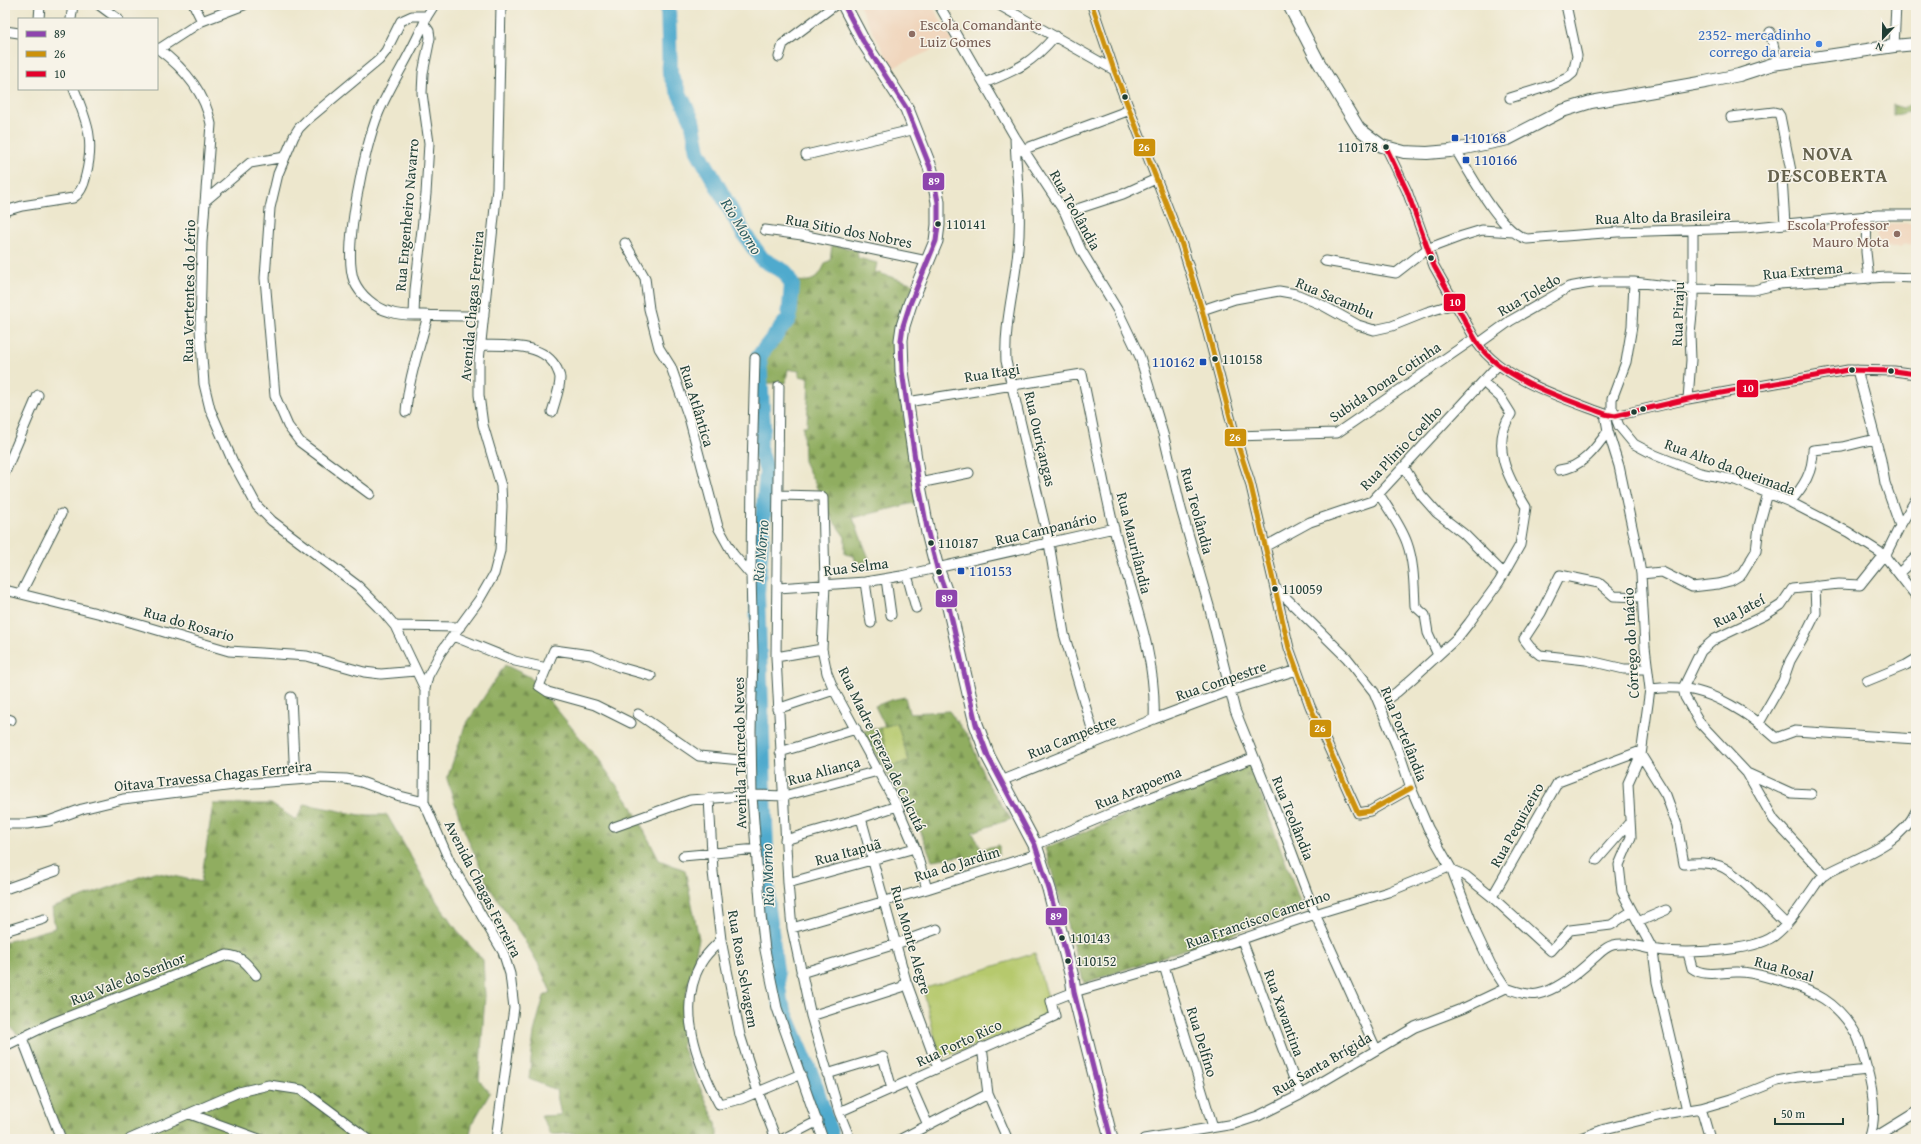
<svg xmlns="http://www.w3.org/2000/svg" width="1921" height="1144" viewBox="0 0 1921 1144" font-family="'Gentium Book Plus',serif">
	<defs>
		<pattern id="forest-firs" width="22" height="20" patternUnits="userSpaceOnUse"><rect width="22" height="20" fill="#90ad60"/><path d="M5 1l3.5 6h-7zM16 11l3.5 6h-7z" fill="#758e50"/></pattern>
	</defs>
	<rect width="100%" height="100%" fill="#f7f3e8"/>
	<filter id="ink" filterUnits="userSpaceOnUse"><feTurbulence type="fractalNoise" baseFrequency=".025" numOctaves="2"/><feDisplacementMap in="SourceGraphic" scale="8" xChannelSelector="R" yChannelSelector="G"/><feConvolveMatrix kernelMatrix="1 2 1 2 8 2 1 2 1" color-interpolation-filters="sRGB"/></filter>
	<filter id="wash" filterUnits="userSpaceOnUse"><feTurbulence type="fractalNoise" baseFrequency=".012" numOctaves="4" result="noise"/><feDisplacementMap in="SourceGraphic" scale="16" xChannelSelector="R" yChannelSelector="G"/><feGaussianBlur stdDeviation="0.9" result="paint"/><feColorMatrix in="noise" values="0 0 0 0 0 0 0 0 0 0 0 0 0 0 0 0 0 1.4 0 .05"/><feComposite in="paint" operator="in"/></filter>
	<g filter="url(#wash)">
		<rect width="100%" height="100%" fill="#ede7cd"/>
		<path fill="#f0d5bc" d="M859,5H932L952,41L892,68Z
			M1916,223V244L1902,245L1901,247H1878L1877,224Z"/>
		<path fill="#b6c96d" stroke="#6a8350" d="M897,723L909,761L891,766L880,728Z
			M1035,953L1052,1018L940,1058L923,989Z"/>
		<path fill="url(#forest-firs)" stroke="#58754a" d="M1911,104H1916V112C1907,111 1901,115 1893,115V105L1903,108Z
			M832,245L857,250L858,258L877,263L875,272L914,284L894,331V357L918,502L853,518L870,561L856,563L854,556L845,554V537L832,519L804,461L803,426H807L809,378L799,376V371L788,369L786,383H764L763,356L791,322L797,281C815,283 819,277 826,262L830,261Z
			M505,665L530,677L600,762L632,807L659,860L685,870L699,939L686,995L682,1047L716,1123L718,1139H577L574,1133L551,1135L541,1116L561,1115L556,1090L529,1079L534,1032L544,996L551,992L539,965L523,938L488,885L462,825L447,779L465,726Z
			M905,697L909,713L949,711L970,739L986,781L1011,819L972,832L982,849L999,845V854L969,862L962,856L932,860L913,813L904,804L862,731L880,728L892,766L909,761L897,723L885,726L875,706L891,700Z
			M1250,765L1303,910L1084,983L1045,848Z
			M213,804H271L296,820L305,804L360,815H387L437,902L462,937L483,960L485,996L479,1080L490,1093L472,1124L469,1139H70L51,1111L38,1056L5,1021V942L55,928L52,908L154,872L201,882Z"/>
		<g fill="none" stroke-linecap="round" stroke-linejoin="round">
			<path stroke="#4faacd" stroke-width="16" d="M668,5L670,74L692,120L698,151L744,234L762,259L785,272L792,285L789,318L759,356L763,428L758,445L767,471L757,593L768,908L780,1001L813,1079L832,1139"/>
		</g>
	</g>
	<g filter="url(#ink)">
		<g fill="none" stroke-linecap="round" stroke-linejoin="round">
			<defs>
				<path id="minor" d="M99,5L118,19
					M194,5L202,21
					M939,5L1015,137L1065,213L1081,250L1118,311L1140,357L1164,437L1181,509L1209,606L1235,710L1285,834L1315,914L1376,1049
					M999,5L1114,70
					M1092,5L1114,70L1181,242L1202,310L1235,436L1250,482L1289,648L1310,706L1358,813L1370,811L1411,788
					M427,16C414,50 392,81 378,114C365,146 342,250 354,281C360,295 375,308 390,312C400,316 412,315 423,315C443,316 463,316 484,316
					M39,19L40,5
					M71,19L73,5
					M5,31L19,33
					M1770,32L1778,64
					M1894,46L1896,5
					M157,48C183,67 205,92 211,124L202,243L200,329L204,384L210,409L233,462L257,506L272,521L358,586L379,607L395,626L425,689
					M159,49L202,21L244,5
					M779,57L783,44L835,5
					M984,83C1017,70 1032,63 1055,36
					M1510,98L1552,85L1567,78L1573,73L1577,56L1566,5
					M1731,117L1774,112L1778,113L1780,116L1791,171L1782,177L1785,224
					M1015,137C1016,174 1022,212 1018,249C1015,288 1004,323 1006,361L1049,543L1064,634L1096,742
					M1386,147L1407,191L1434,266L1478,344C1502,379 1566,399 1605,414L1615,416L1688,399L1848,370L1894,371L1916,374
					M1456,150C1470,173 1501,233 1527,239L1617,232L1745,228L1878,215H1916
					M1019,151L1130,110
					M806,155L916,129
					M205,201L250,163L285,157
					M5,211L22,206L73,198C81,193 84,185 86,175C95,139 87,122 74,89
					M1065,213L1123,194L1156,179
					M1867,215L1866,252L1869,279
					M765,230L802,235L927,261
					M625,243L645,278L649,309L659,348L671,367L690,421L718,527L733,554L751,575
					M1325,261L1396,273L1427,249L1459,237L1482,230L1513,232
					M1634,282L1632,326L1626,362L1612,399V408L1619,426L1634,444L1655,455L1700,473L1735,480L1790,502L1848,532L1884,555L1916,596
					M1202,310L1235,299L1279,291L1296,294L1322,305L1358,325L1374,330L1392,326L1427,312L1454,304
					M414,315L415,290L426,194L429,143L422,93L423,73L430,38L429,31L424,24
					M1478,344L1510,321L1557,294L1569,287L1585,284L1600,282H1634L1693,289L1754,290L1779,284L1887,277L1916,278
					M480,345C506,346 544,342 557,369C558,372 560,375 560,378C560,389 555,401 552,412
					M755,358L752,468L751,575L753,655L751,731L752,796L761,915L765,950L777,1008L823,1139
					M1857,370L1881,460L1885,483L1900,526L1885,556
					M779,386L776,657L788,883L792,928L811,1016L839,1112L850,1139
					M1688,399L1691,360L1690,333L1693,305V230
					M907,402L1082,374C1093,425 1102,478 1114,529C1130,592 1157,653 1154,719
					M406,412C408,379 420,347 428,315
					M1605,414L1608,431L1619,466L1638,555L1641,574L1645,647L1650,689L1641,755L1666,795L1677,825L1684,864C1696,862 1708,862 1720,866C1737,872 1771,910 1786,924
					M1235,436L1337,433L1475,338
					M1404,467L1421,495L1437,513L1464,534L1503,573
					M1559,470C1582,468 1596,448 1608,431
					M5,472L38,395
					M919,483L969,473
					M370,494L300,442L288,426L275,396L265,278L270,208L278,174L294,136L299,128L307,120L379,60L386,51L401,21L412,16H427L434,5
					M1379,494C1389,510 1401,526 1407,543C1414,562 1414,586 1415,606L1425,615L1428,633L1438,655
					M779,495L820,496L823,498L825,585L822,649L827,673L834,690L897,806L915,848L927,889
					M1790,502C1804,486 1813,472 1813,450L1842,447L1875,439
					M1900,526L1916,499
					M1266,546L1310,522L1372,501L1498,365
					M1899,573L1916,557
					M1641,574L1662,572L1692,587L1718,584L1730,581L1742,574L1756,551L1759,526L1768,493
					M907,575L916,608
					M886,579L891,615
					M865,582L871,623
					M778,588L865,582L901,576L1114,528
					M1277,589L1347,658L1374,692L1398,749L1411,788L1428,828L1452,870L1476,933L1491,965L1506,988
					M5,590L113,617L229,651L307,656L364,672L381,674L416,671
					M21,593L61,514
					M1642,597L1614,596L1599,583L1560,575L1541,613L1524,639L1530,647L1540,655L1586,660L1624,669H1647
					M395,626L460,627
					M453,636L515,661L547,668
					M776,657L822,649
					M1867,681L1906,665L1916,659
					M1650,689C1659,688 1669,687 1678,688C1713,690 1751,715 1776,738L1795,731L1916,739
					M291,697L295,780
					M1380,704L1397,692L1413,678L1458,637L1469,623L1499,582L1520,545L1526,507C1508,478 1490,446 1511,414L1501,398L1483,382
					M777,709L834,690
					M638,714L699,756L751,761
					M5,718L11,720
					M631,723L595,705L548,692L539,686L554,650L591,655L619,667L651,676
					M1759,723L1783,681L1790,661L1805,635L1816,613L1815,586
					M780,752L856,729
					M1641,754L1628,783L1631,837L1619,865L1622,892L1653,950L1657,982L1687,1110
					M1747,773L1791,793L1811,794
					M1001,781L1154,719L1229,691L1297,670
					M709,798L713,872L721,940L740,1035L758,1092L776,1139
					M861,818L906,981L938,1068
					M5,824H27L49,821L82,809L123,799L242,784L321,778L346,779L361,782L400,796L424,802
					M614,827L690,800L754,795L784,796L878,771
					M785,840L861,818L897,806
					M1035,845L1131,805L1253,758
					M683,856L757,849
					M1597,860L1630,822
					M1452,870L1466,876L1492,897L1551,951L1570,930L1611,925L1632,911
					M1825,875L1774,820L1747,773L1700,723L1685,697L1683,688L1701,651L1715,639L1765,615L1781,605L1792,589L1839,584L1860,585L1884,555
					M788,883L915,848
					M5,889L56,871
					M1492,897L1558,782L1641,751
					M1638,922L1666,910
					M792,928L927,889L1037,854
					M5,931L44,919
					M721,940C714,947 706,954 701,963C676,1008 697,1062 719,1104L741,1099L801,1074
					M1242,940L1300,1095
					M1688,953L1692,968C1706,978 1723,971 1739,972C1752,972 1766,977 1778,980C1813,990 1839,1002 1857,1036C1861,1043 1862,1053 1865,1062C1872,1085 1878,1116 1869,1139
					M1164,966L1213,1127
					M801,973L896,944L937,929
					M1506,988C1515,991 1528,996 1538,994C1558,990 1579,972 1594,958C1600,953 1605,947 1613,945C1628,941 1644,949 1658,950C1684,954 1752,952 1774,936C1789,925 1801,905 1812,890C1816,884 1820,877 1826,874C1857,857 1901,845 1916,811
					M811,1016L902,987L906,981
					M22,1038L61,1139
					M5,1046L52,1023L227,955C242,956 247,964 256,975
					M982,1047L988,1094L1007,1138
					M827,1074L883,1057L892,1089
					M909,1082L928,1125
					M1701,1108L1710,1139
					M839,1112L1055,1016L1051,1001L1074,992L1164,966L1315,914L1388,892L1449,867
					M190,1114L259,1139
					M130,1139L239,1092L269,1085L302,1090L368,1139
					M496,1139L514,1008L510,974L503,952L450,862L424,802L425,689L428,676L441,652L479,600L494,574L500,551L502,506L501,486L483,425L479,395V361L497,188L501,5
					M783,1139L818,1121
					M901,1139L988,1094
					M1144,1139L1234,1124L1258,1116L1300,1095L1415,1027L1464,1008L1506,988
					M1578,1139L1605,1129L1670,1113L1701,1108L1732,1099L1777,1081L1798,1077L1868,1070
					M1872,1139L1916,1112"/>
				<path id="tertiary" d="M1289,5L1318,61L1359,129L1382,146L1404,152L1427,153L1450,151L1508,139L1562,111L1591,102L1705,82L1739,75L1773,64L1894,46L1916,44"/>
				<path id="secondary" d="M844,5L863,41L907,109L930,167L935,186L938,202V225L936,241L910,304L903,326L901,340L902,371L919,486L928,533L937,568L945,590L976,724L988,756L1035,845L1049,889L1072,977L1074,992L1111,1139"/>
			</defs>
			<use href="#minor" stroke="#3e564b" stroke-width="11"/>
			<use href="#tertiary" stroke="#3e564b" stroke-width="14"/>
			<use href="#secondary" stroke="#3e564b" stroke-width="15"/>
			<use href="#minor" stroke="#fff" stroke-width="9"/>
			<use href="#tertiary" stroke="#fff" stroke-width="12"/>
			<use href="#secondary" stroke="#fff" stroke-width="13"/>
			<defs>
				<path id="bus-1" d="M844,5L863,41L907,109L930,167L935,186L938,202V225L936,241L910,304L903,326L901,340L902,371L919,486L928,533L937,568L945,590L976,724L988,756L1035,845L1049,889L1072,977L1074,992L1111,1139"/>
				<path id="bus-2" d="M1092,5L1114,70L1181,242L1202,310L1235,436L1250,482L1289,648L1310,706L1358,813L1370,811L1411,788"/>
				<path id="bus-3" d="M1386,147L1407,191L1434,266L1478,344C1502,379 1566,399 1605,414L1615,416L1688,399L1848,370L1894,371L1916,374"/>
			</defs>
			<use href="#bus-1" stroke="#f7f3e8" stroke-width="8"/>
			<use href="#bus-2" stroke="#f7f3e8" stroke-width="8"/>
			<use href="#bus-3" stroke="#f7f3e8" stroke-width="8"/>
			<use href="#bus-1" stroke="#8e44ad" stroke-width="5"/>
			<use href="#bus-2" stroke="#cc910a" stroke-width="5"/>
			<use href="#bus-3" stroke="#e4002b" stroke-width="5"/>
		</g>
	</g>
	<g fill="#8d6e63" stroke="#f7f3e8" stroke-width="1.5">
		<circle cx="912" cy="34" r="4"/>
		<circle cx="1897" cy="234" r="4"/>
	</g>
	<circle fill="#3f7fe0" stroke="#f7f3e8" stroke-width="1.5" cx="1819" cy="44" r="4"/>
	<g fill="#1f3d34" stroke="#f7f3e8" stroke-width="1.5">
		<circle cx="1125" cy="97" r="3.5"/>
		<circle cx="1386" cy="147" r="3.5"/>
		<circle cx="938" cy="224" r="3.5"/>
		<circle cx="1431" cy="258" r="3.5"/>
		<circle cx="1215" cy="359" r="3.5"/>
		<circle cx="1852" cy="370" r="3.5"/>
		<circle cx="1891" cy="371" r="3.5"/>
		<circle cx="1643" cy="409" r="3.5"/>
		<circle cx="1634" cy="412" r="3.5"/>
		<circle cx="931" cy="543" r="3.5"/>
		<circle cx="939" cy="572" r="3.5"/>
		<circle cx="1275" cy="589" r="3.5"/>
		<circle cx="1062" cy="938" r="3.5"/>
		<circle cx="1068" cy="961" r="3.5"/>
	</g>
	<g fill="#1a4fb4" stroke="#f7f3e8" stroke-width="1.5">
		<rect x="1451" y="134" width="8" height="8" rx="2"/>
		<rect x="1462" y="156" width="8" height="8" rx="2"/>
		<rect x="1199" y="358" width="8" height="8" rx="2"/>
		<rect x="957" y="567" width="8" height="8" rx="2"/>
	</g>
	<g text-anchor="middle" stroke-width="3" stroke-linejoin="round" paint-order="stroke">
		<g font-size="14" fill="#1f3d34" stroke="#f7f3e8" text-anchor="start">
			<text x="1378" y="152" text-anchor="end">110178</text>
			<text x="946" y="229">110141</text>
			<text x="1222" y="364">110158</text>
			<text x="938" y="548">110187</text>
			<text x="1282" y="594">110059</text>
			<text x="1070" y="943">110143</text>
			<text x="1076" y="966">110152</text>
		</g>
		<g font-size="15" fill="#785e54" stroke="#f7f3e8" text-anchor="start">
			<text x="920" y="30">Escola Comandante<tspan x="920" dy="17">Luiz Gomes</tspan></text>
			<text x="1889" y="230" text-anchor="end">Escola Professor<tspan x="1889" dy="17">Mauro Mota</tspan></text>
		</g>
		<g font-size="15" fill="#366cbe" stroke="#f7f3e8" text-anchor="end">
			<text x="1811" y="40">2352- mercadinho<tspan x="1811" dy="17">corrego da areia</tspan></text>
		</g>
		<g font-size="15" fill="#164399" stroke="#f7f3e8" text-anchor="start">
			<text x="1463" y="143">110168</text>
			<text x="1474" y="165">110166</text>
			<text x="1195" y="367" text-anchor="end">110162</text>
			<text x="969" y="576">110153</text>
		</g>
		<g font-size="15" fill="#1f3d34" stroke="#f7f3e8">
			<text transform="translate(1075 210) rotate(61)" y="5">Rua Teolândia</text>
			<text transform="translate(407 215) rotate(-85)" y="5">Rua Engenheiro Navarro</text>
			<text transform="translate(1663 217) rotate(-2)" y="5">Rua Alto da Brasileira</text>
			<text transform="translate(849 231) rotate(11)" y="5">Rua Sitio dos Nobres</text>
			<text transform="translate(1803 271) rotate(-5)" y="5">Rua Extrema</text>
			<text transform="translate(189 291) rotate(-89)" y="5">Rua Vertentes do Lério</text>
			<text transform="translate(1529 295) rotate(-30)" y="5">Rua Toledo</text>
			<text transform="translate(1335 298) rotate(23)" y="5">Rua Sacambu</text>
			<text transform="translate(472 306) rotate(-85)" y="5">Avenida Chagas Ferreira</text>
			<text transform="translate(1678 314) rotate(-88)" y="5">Rua Piraju</text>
			<text transform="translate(992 373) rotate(-9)" y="5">Rua Itagi</text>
			<text transform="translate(1385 382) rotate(-34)" y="5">Subida Dona Cotinha</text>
			<text transform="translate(697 406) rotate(73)" y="5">Rua Atlântica</text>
			<text transform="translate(1040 439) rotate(77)" y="5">Rua Ouriçangas</text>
			<text transform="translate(1401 448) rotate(-46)" y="5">Rua Plinio Coelho</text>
			<text transform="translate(1730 467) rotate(20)" y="5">Rua Alto da Queimada</text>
			<text transform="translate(1197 511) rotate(75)" y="5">Rua Teolândia</text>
			<text transform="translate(1046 529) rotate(-13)" y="5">Rua Campanário</text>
			<text transform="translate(1134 543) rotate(76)" y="5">Rua Maurilândia</text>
			<text transform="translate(856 567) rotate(-7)" y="5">Rua Selma</text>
			<text transform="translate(1739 611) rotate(-27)" y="5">Rua Jateí</text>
			<text transform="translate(189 624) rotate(16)" y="5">Rua do Rosario</text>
			<text transform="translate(1631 643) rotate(-93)" y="5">Córrego do Inácio</text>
			<text transform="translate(1221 681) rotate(-19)" y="5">Rua Compestre</text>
			<text transform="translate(1404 734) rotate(68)" y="5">Rua Portelândia</text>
			<text transform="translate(1072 737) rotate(-22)" y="5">Rua Campestre</text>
			<text transform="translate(882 749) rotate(64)" y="5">Rua Madre Tereza de Calcutá</text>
			<text transform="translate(740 753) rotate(-91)" y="5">Avenida Tancredo Neves</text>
			<text transform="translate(824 771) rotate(-15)" y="5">Rua Aliança</text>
			<text transform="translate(213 776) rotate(-6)" y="5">Oitava Travessa Chagas Ferreira</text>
			<text transform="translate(1138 788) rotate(-22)" y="5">Rua Arapoema</text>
			<text transform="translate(1293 818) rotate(68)" y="5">Rua Teolândia</text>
			<text transform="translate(1517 825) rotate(-61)" y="5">Rua Pequizeiro</text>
			<text transform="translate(848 852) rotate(-15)" y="5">Rua Itapuã</text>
			<text transform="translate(957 864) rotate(-17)" y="5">Rua do Jardim</text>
			<text transform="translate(483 889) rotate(63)" y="5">Avenida Chagas Ferreira</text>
			<text transform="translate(1258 919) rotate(-19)" y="5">Rua Francisco Camerino</text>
			<text transform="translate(911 940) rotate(74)" y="5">Rua Monte Alegre</text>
			<text transform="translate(743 969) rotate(80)" y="5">Rua Rosa Selvagem</text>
			<text transform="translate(1784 969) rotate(16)" y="5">Rua Rosal</text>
			<text transform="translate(128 979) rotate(-21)" y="5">Rua Vale do Senhor</text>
			<text transform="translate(1284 1013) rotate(70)" y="5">Rua Xavantina</text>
			<text transform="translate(1202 1042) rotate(73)" y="5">Rua Delfino</text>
			<text transform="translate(959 1043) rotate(-25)" y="5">Rua Porto Rico</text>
			<text transform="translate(1322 1064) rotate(-30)" y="5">Rua Santa Brígida</text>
		</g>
		<g font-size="16" font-style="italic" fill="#2d5e62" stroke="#f7f3e8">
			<text transform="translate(742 226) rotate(58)" y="6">Rio Morno</text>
			<text transform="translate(760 551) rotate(-85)" y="6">Rio Morno</text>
			<text transform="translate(767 875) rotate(-92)" y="6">Rio Morno</text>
		</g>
		<g font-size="19" font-weight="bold" letter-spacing="1" fill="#64614c" stroke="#f7f3e8">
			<text x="1828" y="160">NOVA<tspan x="1828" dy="22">DESCOBERTA</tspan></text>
		</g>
	</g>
	<g stroke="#f7f3e8" stroke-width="1.5">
		<rect x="1133" y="138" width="23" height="19" rx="4" fill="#cc910a"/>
		<rect x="922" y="172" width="23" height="19" rx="4" fill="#8e44ad"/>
		<rect x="1443" y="293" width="23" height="19" rx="4" fill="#e4002b"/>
		<rect x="1736" y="379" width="23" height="19" rx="4" fill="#e4002b"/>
		<rect x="1224" y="428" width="23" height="19" rx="4" fill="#cc910a"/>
		<rect x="935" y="589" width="23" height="19" rx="4" fill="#8e44ad"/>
		<rect x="1309" y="719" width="23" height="19" rx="4" fill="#cc910a"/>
		<rect x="1045" y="907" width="23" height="19" rx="4" fill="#8e44ad"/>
	</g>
	<g font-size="11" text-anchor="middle" font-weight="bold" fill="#fff">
		<text x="1144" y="151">26</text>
		<text x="934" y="185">89</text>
		<text x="1455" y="306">10</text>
		<text x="1748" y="392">10</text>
		<text x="1235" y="441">26</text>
		<text x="947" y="602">89</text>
		<text x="1320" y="732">26</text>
		<text x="1056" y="920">89</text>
	</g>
	<rect width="1921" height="1144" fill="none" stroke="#f7f3e8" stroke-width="20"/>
	<rect x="18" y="18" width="140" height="72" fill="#f7f3e8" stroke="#a1aaa0"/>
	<rect x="26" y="31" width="20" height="6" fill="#8e44ad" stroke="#a1aaa0"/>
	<text x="54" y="38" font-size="12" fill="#1f3d34">89</text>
	<rect x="26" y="51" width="20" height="6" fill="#cc910a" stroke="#a1aaa0"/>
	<text x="54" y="58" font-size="12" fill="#1f3d34">26</text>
	<rect x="26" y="71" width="20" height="6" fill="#e4002b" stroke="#a1aaa0"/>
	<text x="54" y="78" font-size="12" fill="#1f3d34">10</text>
	<g transform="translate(1883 38) rotate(202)" stroke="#f7f3e8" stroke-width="3" paint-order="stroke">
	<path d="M0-3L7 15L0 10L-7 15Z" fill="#1f3d34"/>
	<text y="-6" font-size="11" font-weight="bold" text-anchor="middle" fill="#1f3d34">N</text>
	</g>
	<path d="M1775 1118v6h68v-6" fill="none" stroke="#1f3d34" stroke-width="2"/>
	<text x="1781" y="1118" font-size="12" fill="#1f3d34" stroke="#f7f3e8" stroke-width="3" paint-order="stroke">50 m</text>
</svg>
